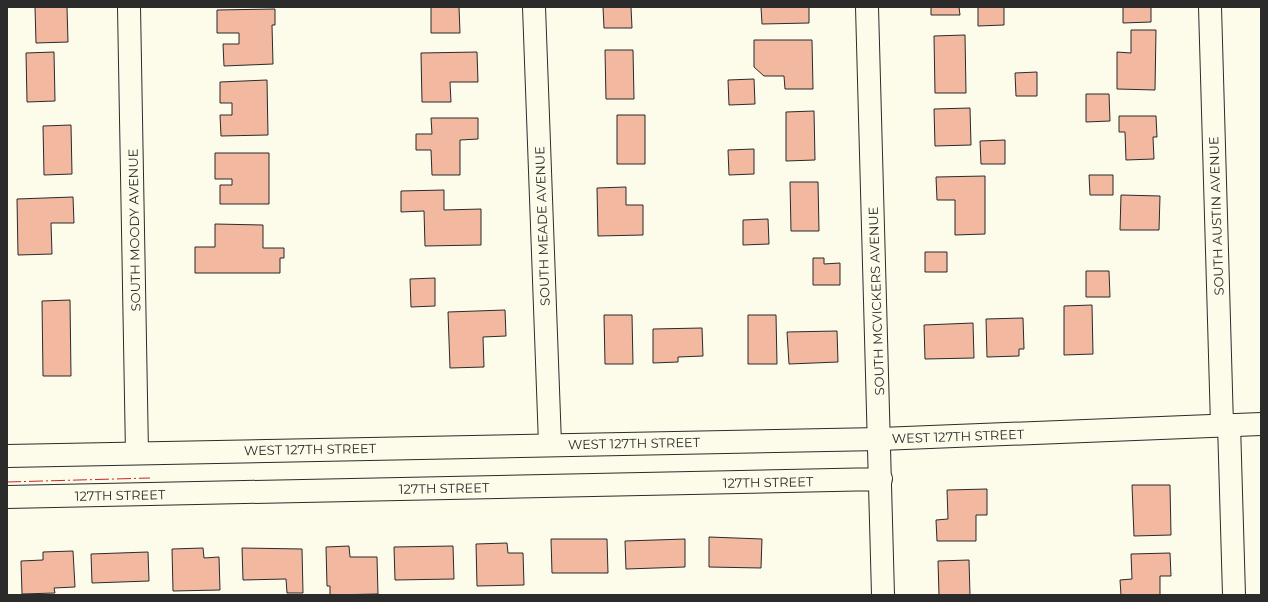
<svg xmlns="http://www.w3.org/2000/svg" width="1268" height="602" viewBox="0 0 1268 602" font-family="Montserrat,sans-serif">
	<rect width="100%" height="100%" fill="#fdfbea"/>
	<path fill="#f2b8a0" stroke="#2b2b2b" d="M35,7H67L68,42L36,43Z
		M431,7H459L460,33H431Z
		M603,7H631L632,28H604Z
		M761,7H809V23L762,24Z
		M931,7H959L960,15H931Z
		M978,7H1004V25L978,26Z
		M1123,7H1151V22L1123,23Z
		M275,9V25H272L273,64L224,66L223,44H239V33H217V10Z
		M1131,30H1156L1155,90L1117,89V52L1131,53Z
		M965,35L966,93H935L934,36Z
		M754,40H812L813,89H785L784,76H764L754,67Z
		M605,50H633L634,99H606Z
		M54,52L55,101L27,102L26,53Z
		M477,52L478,82H450L451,102H422L421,53Z
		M1037,72V96H1016L1015,73Z
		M754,79L755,104L729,105L728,80Z
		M267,80L268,135L221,136L220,115H232V103H220V82Z
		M1086,94H1109L1110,121L1086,122Z
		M970,108L971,145L935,146L934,109Z
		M814,111L815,160L786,161V112Z
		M617,115H645V164H617Z
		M1119,116H1156L1157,137H1153L1154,159L1126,160L1125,132H1119Z
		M431,118H478V139L460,140V175H432L431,150H416V134H432Z
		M71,125L72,174L44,175L43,126Z
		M1005,140V164H981L980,141Z
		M754,149V174L729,175L728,150Z
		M215,153H269V204H220V185H232V179H215Z
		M1089,175H1113V195H1090Z
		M985,176V234L955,235V200H937L936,177Z
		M790,182H818L819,231H791Z
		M626,187V205H643V235L598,236L597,188Z
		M444,190V210L481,209V245L425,246L424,211L401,212V191Z
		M1121,195L1160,196L1159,230H1120Z
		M73,197L74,223H51L52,254L18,255L17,199Z
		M768,219L769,244L743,245V220Z
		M215,224L263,225V248H284V258H280V273H195V247H215Z
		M925,252H947V272H925Z
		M813,258H824V264L840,263V285H813Z
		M1086,271H1109L1110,297H1086Z
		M435,278V306L411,307L410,279Z
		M70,300L71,376H43L42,301Z
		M1092,305L1093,354L1064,355V306Z
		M505,310L506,336L483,337L484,367L450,368L448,312Z
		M604,315H632L633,364H605Z
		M748,315H776L777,364H748Z
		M1023,318L1024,349H1019V356L987,357L986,319Z
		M973,323L974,358L925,359L924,325Z
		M702,328L703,356L678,357V362L653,363V329Z
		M837,331L838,362L789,364L787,332Z
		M1132,485H1170L1171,535L1134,536Z
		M987,489V515H976V541H937L936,520L948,519L947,490Z
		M709,537L762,539L761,568L709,567Z
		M551,539H607L608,573H552Z
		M685,539V567L626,569L625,541Z
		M507,543L508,553H523L524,585L477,586L476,544Z
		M349,546L350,557H377L378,594L330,595V586H327L326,547Z
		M453,546L454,579L395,580L394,547Z
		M203,548L204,558L219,557L220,590L173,591L172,549Z
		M242,548L302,549L303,593H287L286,579L243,580Z
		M73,551L75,587L54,588L55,593L22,594L21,561L43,560V552Z
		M148,552L149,581L92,583L91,554Z
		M1170,553L1171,576H1160V595H1121L1120,580L1132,579L1131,554Z
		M969,560L970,595H939L938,561Z"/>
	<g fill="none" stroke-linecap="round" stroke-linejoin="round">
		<defs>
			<path id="minor" d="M129,7L137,453
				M534,7L550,444
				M867,7L883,595
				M1210,7L1222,425
				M1229,424L1234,595
				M7,497L881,479"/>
			<path id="major" d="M7,456L880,439L1261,424"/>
		</defs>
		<use href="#minor" stroke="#2b2b2b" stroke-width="24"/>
		<use href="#major" stroke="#2b2b2b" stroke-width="24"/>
		<use href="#minor" stroke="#fdfbea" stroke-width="22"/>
		<use href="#major" stroke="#fdfbea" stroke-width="22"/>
		<path stroke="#c62828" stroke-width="1" stroke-dasharray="14 3 2 3" stroke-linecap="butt" d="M7,482L150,478"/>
	</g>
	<g text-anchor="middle" stroke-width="3" stroke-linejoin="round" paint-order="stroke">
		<g font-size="13" fill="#2b2b2b" stroke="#fdfbea">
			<text transform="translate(1216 216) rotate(-92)" y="5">SOUTH AUSTIN AVENUE</text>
			<text transform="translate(542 226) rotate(-92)" y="5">SOUTH MEADE AVENUE</text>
			<text transform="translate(134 230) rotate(-91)" y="5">SOUTH MOODY AVENUE</text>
			<text transform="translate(876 301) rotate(-92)" y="5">SOUTH MCVICKERS AVENUE</text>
			<text transform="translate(958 436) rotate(-2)" y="5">WEST 127TH STREET</text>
			<text transform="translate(634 443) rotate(-1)" y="5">WEST 127TH STREET</text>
			<text transform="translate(310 449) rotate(-1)" y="5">WEST 127TH STREET</text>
			<text transform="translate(768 482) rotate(-1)" y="5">127TH STREET</text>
			<text transform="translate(444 488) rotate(-1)" y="5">127TH STREET</text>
			<text transform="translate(120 495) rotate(-1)" y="5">127TH STREET</text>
		</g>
	</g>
	<rect width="1268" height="602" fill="none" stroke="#2b2b2b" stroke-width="16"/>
</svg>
